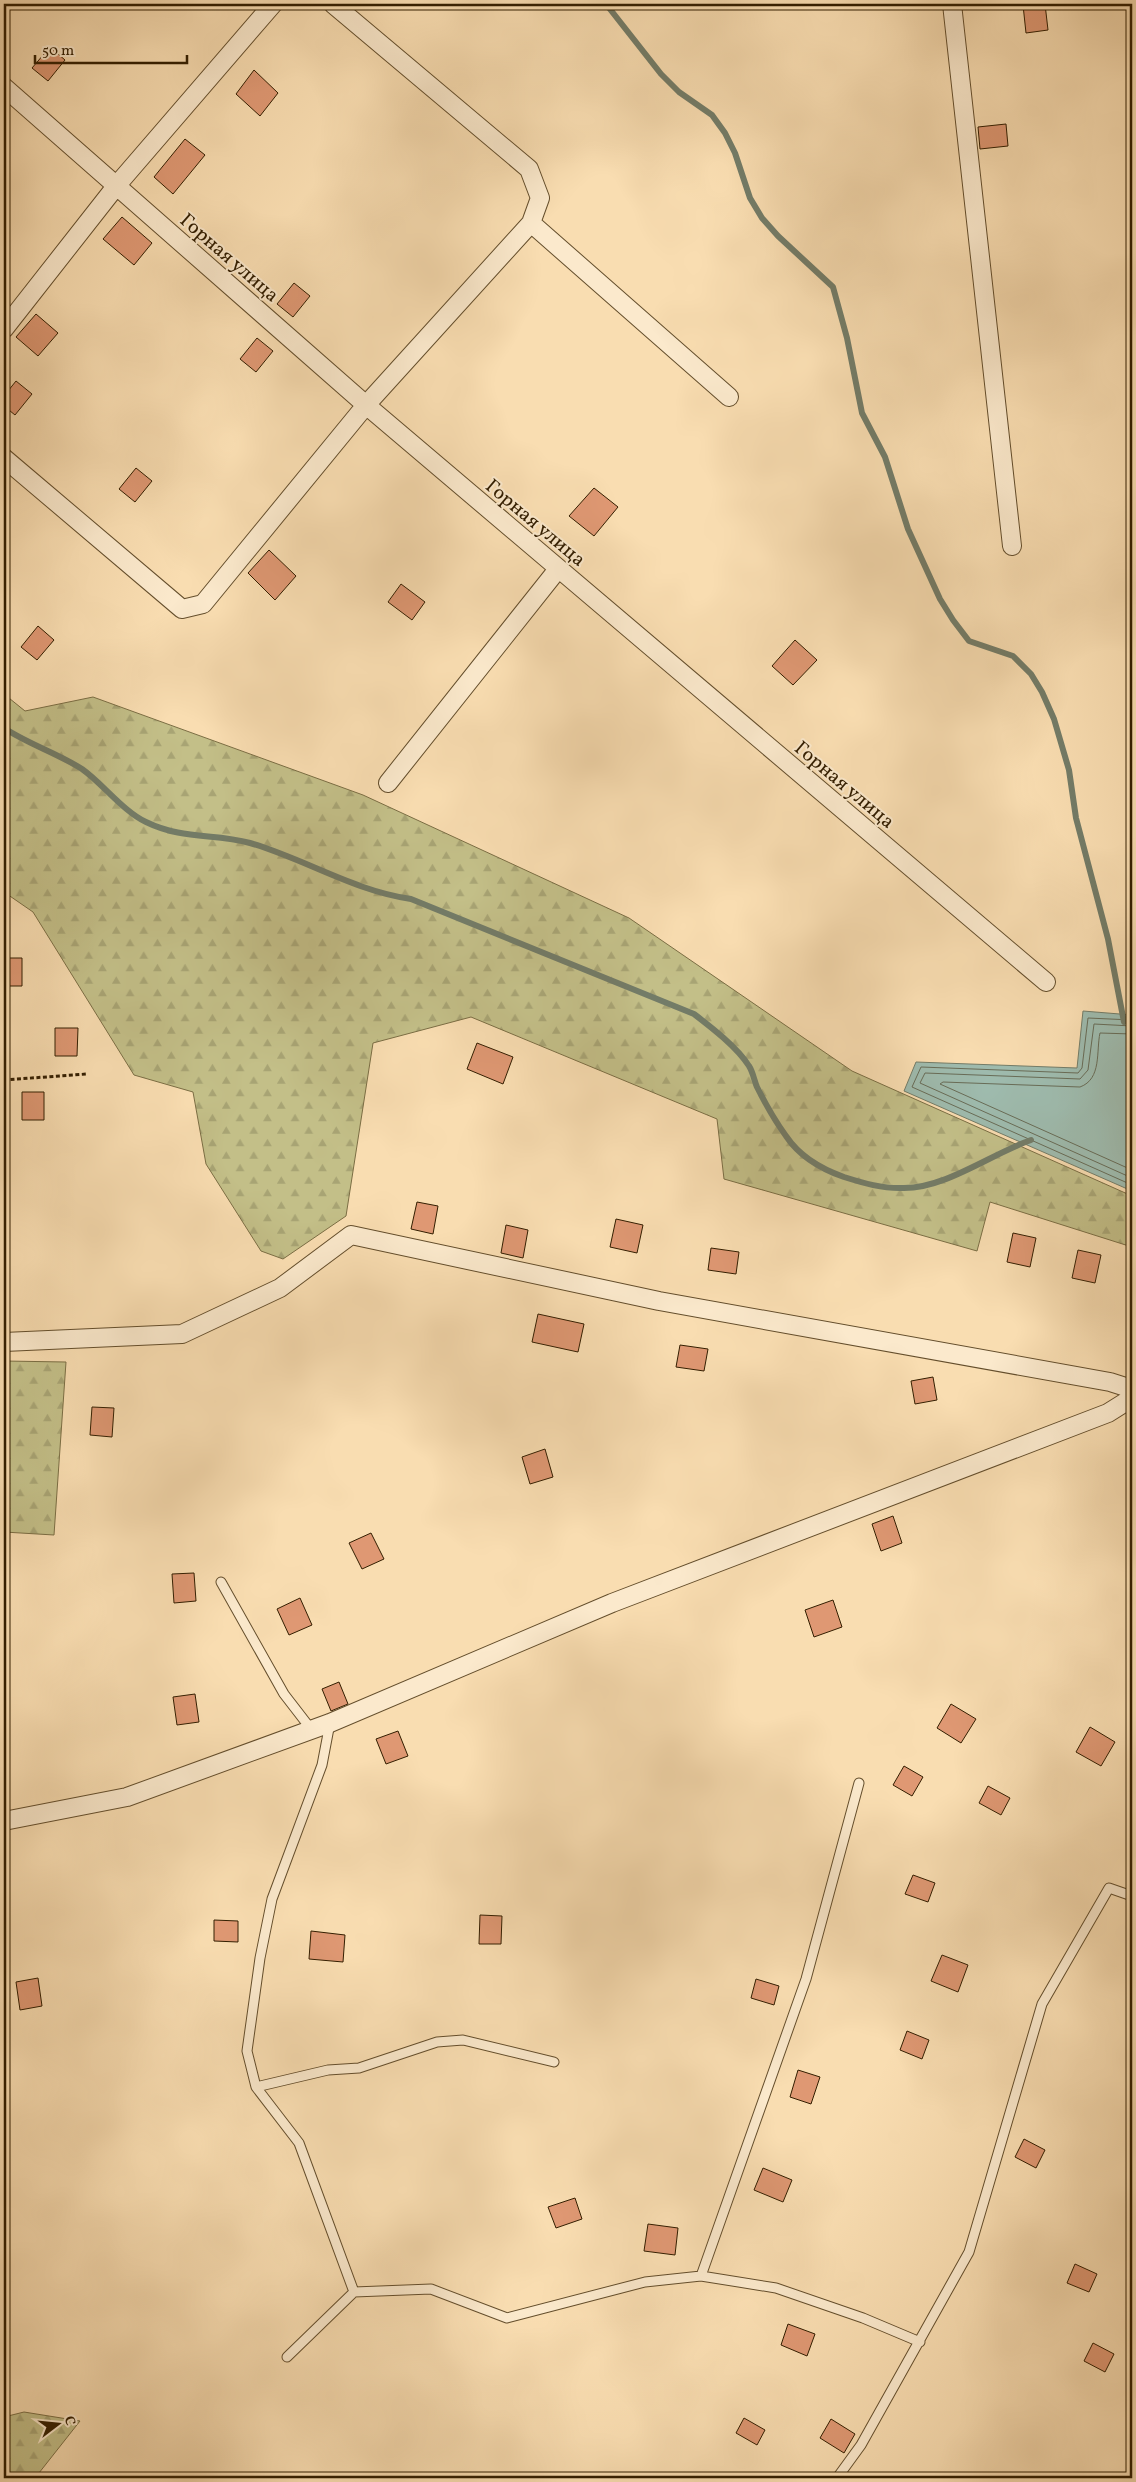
<svg xmlns="http://www.w3.org/2000/svg" width="1136" height="2482" viewBox="0 0 1136 2482" font-family="Vollkorn,serif">
	<defs>
		<pattern id="forest-firs" width="22" height="20" patternUnits="userSpaceOnUse" patternTransform="scale(1.25)"><rect width="22" height="20" fill="#c3bf88"/><path d="M5 1l3.5 6h-7zM16 11l3.5 6h-7z" fill="#a8a474"/></pattern>
	</defs>
	<rect width="100%" height="100%" fill="#f9ddb1"/>
	<filter id="stains"><feTurbulence type="fractalNoise" baseFrequency=".004" numOctaves="4"/><feColorMatrix values="0 0 0 0 .2 0 0 0 0 .09 0 0 0 0 .02 0 0 0 .5 -.17"/></filter>
	<radialGradient id="worn" r=".72"><stop offset=".6" stop-color="#630" stop-opacity="0"/><stop offset="1" stop-color="#630" stop-opacity=".3"/></radialGradient>
	<path fill="url(#forest-firs)" stroke="#7b6e44" d="M4,694L25,711L93,697L363,795L629,918L852,1071L1132,1196V1247L990,1202L977,1251L724,1179L717,1119L471,1017L373,1043L346,1216L283,1259L261,1251L206,1164L193,1092L134,1075L33,912L4,892Z
		M4,1361L66,1362L54,1535L4,1532Z
		M24,2412L80,2421L35,2478H4V2417Z"/>
	<path fill="#9ebbae" stroke="#737c68" d="M1083,1011L1132,1015V1191L904,1091L916,1062L1077,1068Z"/>
	<g fill="none" stroke-linecap="round" stroke-linejoin="round">
		<path stroke="#686c57" stroke-width="1" d="M1132,1020L1088,1018L1082,1068L1078,1073L921,1067L912,1087L1132,1185
			M1132,1026L1094,1024L1088,1070L1080,1079L925,1073L920,1083L1132,1178
			M1132,1034L1100,1033C1096,1051 1102,1079 1080,1087L943,1082L940,1084L1132,1170"/>
		<path stroke="#737c68" stroke-width="6" d="M606,4L661,74L679,92L712,115L725,133L735,153L750,198L762,218L778,236L833,287L847,338L862,413L885,457L908,529L940,599L953,620L969,641L1013,656L1031,674L1042,692L1054,719L1069,770L1076,818L1108,939L1124,1022
			M4,728C28,744 57,753 82,769C102,783 124,812 146,822C183,840 214,833 250,843C305,859 354,891 411,899L694,1014C711,1027 737,1047 749,1066C753,1072 754,1080 757,1087C765,1103 775,1121 786,1136C800,1157 821,1169 844,1177C863,1183 883,1189 904,1188C946,1188 991,1154 1031,1140"/>
	</g>
	<path fill="#df9873" stroke="#331e00" d="M1045,4L1048,30L1026,33L1023,5Z
		M50,47L65,60L48,81L32,68Z
		M254,70L278,93L260,116L236,94Z
		M1006,124L1008,146L980,149L978,127Z
		M185,139L205,155L173,194L154,177Z
		M122,217L152,243L134,265L103,239Z
		M294,283L310,296L293,317L277,304Z
		M36,314L58,333L38,356L16,337Z
		M257,338L273,351L256,372L240,359Z
		M16,381L32,394L15,415L4,406V396Z
		M136,468L152,481L135,502L119,489Z
		M594,488L618,507L594,536L569,516Z
		M269,550L296,576L275,600L248,573Z
		M401,584L425,602L412,620L388,602Z
		M38,626L54,640L37,660L21,647Z
		M795,640L817,660L793,685L772,666Z
		M4,958H22V986H4Z
		M55,1028H78L77,1056H55Z
		M477,1043L513,1057L503,1084L467,1069Z
		M22,1092H44V1120H22Z
		M417,1202L438,1206L433,1234L411,1229Z
		M616,1219L643,1225L637,1253L610,1247Z
		M506,1225L528,1230L523,1258L501,1253Z
		M1013,1233L1036,1238L1030,1267L1007,1262Z
		M711,1248L739,1252L736,1274L708,1270Z
		M1078,1250L1101,1255L1095,1283L1072,1278Z
		M538,1314L584,1324L578,1352L532,1342Z
		M680,1345L708,1349L704,1371L676,1367Z
		M933,1377L937,1400L915,1404L911,1381Z
		M92,1407L114,1408L112,1437L90,1435Z
		M545,1449L553,1477L530,1484L522,1457Z
		M893,1516L902,1543L881,1551L872,1524Z
		M371,1533L384,1559L362,1569L349,1543Z
		M194,1573L196,1601L174,1603L172,1574Z
		M300,1598L312,1625L289,1635L277,1609Z
		M833,1600L842,1627L814,1637L805,1610Z
		M339,1682L348,1704L331,1711L322,1689Z
		M195,1694L199,1722L177,1725L173,1697Z
		M951,1704L976,1719L961,1743L937,1728Z
		M1090,1727L1115,1742L1101,1766L1076,1752Z
		M398,1731L408,1756L386,1764L376,1739Z
		M904,1766L923,1777L912,1796L893,1785Z
		M988,1786L1010,1798L1001,1815L979,1803Z
		M913,1875L935,1883L928,1902L905,1894Z
		M480,1915L502,1916L501,1944H479Z
		M214,1920L238,1921V1942L214,1941Z
		M311,1931L345,1935L343,1962L309,1959Z
		M942,1955L968,1965L958,1992L931,1981Z
		M38,1978L42,2006L20,2010L16,1982Z
		M756,1979L779,1986L774,2005L751,1998Z
		M907,2031L929,2040L922,2059L900,2050Z
		M798,2070L820,2077L811,2104L790,2097Z
		M1024,2139L1045,2150L1036,2168L1015,2157Z
		M763,2168L792,2180L783,2202L754,2190Z
		M575,2198L582,2219L556,2228L548,2207Z
		M648,2224L678,2228L675,2255L644,2251Z
		M1075,2264L1097,2274L1089,2292L1067,2283Z
		M788,2324L815,2334L807,2356L781,2345Z
		M1093,2343L1114,2354L1105,2372L1084,2361Z
		M744,2418L765,2430L757,2445L736,2433Z
		M831,2419L855,2434L844,2453L820,2438Z"/>
	<g fill="none" stroke-linecap="round" stroke-linejoin="round">
		<defs>
			<path id="lane" d="M221,1582L284,1694L311,1729
				M330,1723L322,1765L272,1899L260,1958L247,2051L256,2087L299,2143L354,2292
				M256,2087L328,2070L359,2068L437,2042L463,2040L554,2062
				M701,2276L806,1979L859,1783
				M287,2357L354,2292L431,2289L507,2318L645,2282L701,2276L776,2288L863,2318L920,2342
				M837,2478L861,2445L969,2252L1042,2004L1109,1888L1132,1896"/>
			<path id="street" d="M333,4L529,169L540,198L531,223L729,397
				M952,4L1012,546
				M4,87L366,405L1046,982
				M4,329L117,185L273,4
				M4,458L182,609L203,604L366,405L531,223
				M388,783L558,569
				M4,1342L182,1334L280,1288L351,1235L659,1301L1110,1382L1132,1389
				M4,1821L127,1797L330,1723L612,1603L1108,1413L1132,1398"/>
		</defs>
		<use href="#lane" stroke="#644e2c" stroke-width="11"/>
		<use href="#street" stroke="#644e2c" stroke-width="20"/>
		<path stroke="#331e00" stroke-width="3" stroke-dasharray="4 2.5" stroke-linecap="butt" d="M4,1080L87,1074"/>
		<use href="#lane" stroke="#fbe9cc" stroke-width="9"/>
		<use href="#street" stroke="#fbe9cc" stroke-width="18"/>
	</g>
	<g text-anchor="middle" stroke-width="4" stroke-linejoin="round" paint-order="stroke">
		<g font-size="20" fill="#331e00" stroke="#fbe9cc">
			<text transform="translate(230 257) rotate(41)" y="7">Горная улица</text>
			<text transform="translate(536 522) rotate(40)" y="7">Горная улица</text>
			<text transform="translate(845 784) rotate(40)" y="7">Горная улица</text>
		</g>
	</g>
	<rect width="1136" height="2482" fill="none" stroke="#f9ddb1" stroke-width="20"/>
	<rect x="5" y="5" width="1126" height="2472" fill="none" stroke="#331e00" stroke-width="2.5"/>
	<rect x="10" y="10" width="1116" height="2462" fill="none" stroke="#331e00"/>
	<g transform="translate(58 2424) rotate(74)" stroke="#fbe9cc" stroke-width="4" paint-order="stroke">
	<path d="M0-4L9 19L0 12L-9 19Z" fill="#331e00"/>
	<text y="-8" font-size="14" font-weight="bold" text-anchor="middle" fill="#331e00">С</text>
	</g>
	<path d="M35 55v8h152v-8" fill="none" stroke="#331e00" stroke-width="2.5"/>
	<text x="42" y="55" font-size="15" fill="#331e00" stroke="#fbe9cc" stroke-width="4" paint-order="stroke">50 m</text>
	<rect width="100%" height="100%" filter="url(#stains)"/>
	<rect width="100%" height="100%" fill="url(#worn)"/>
</svg>
